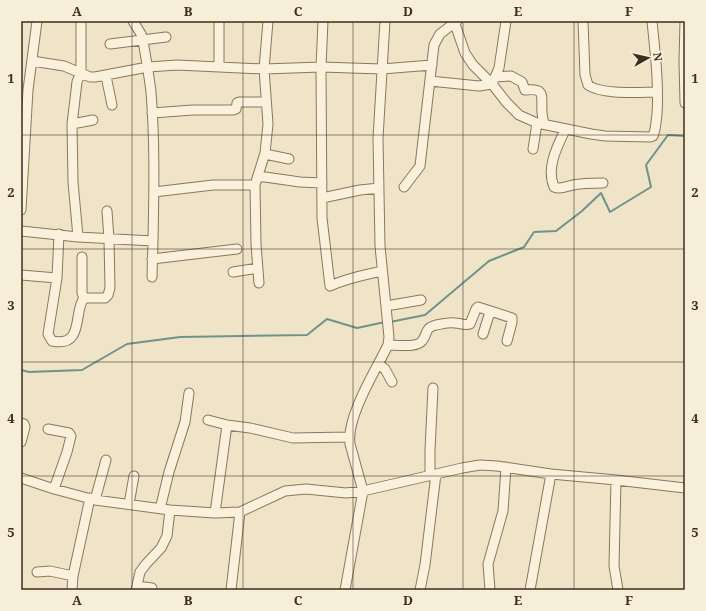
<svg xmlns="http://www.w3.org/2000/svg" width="706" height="611" viewBox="0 0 706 611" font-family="'Noto Serif',serif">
	<rect width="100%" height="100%" fill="#f0e4c8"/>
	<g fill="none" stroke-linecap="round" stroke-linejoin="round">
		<path stroke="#6f938a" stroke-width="2" d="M390,322L425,315L489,261L524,247L534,232L556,231L582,211L601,193L610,212L651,187L646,165L668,135L685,136
			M21,370L29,372L82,370L127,344L180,337L307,335L327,319L357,328L385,322"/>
		<defs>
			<path id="minor" d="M323,21L321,67L322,218L330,286C347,278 364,275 382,271
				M583,21L585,75L588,85C601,95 641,92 657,92
				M685,21L684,62L685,103
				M455,24L465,53L473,65L492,84L507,103L519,115L537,123L591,134L605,136L650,137L653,136C656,129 656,121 657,114C659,83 655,52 652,21
				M110,44L166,37
				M32,61L64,66L90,77H95L148,67L177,65L264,69L321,67L382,69L432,65
				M219,67V21
				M106,76L112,105
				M496,77L511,76L522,82L525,90C546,88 541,95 542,112C542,116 544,120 543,124
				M430,81L479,86L492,84L499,68L506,21
				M152,113L193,110H233L236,109L237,103L239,102H266
				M72,124L93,120
				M565,130C557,147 546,168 554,187C562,190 566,186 573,185C583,183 594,183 603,183
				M533,149L537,123
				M265,154L289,159
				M258,176L300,182L322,183
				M404,187L420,166L434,45L440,34L457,21
				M154,192L213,185H255
				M322,198L360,190L379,188
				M21,210L28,90L37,21
				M21,231L78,237L153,241C154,191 155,142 151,92C149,75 146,58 143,41L141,34L133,21
				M59,234L57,278L48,334L52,341C85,348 73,311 84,298H105L108,295L110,288L109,239L107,211
				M78,237L73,182L72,124L77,82L81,72V21
				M82,257V293L84,298
				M152,259L237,249
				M233,272L258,268
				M21,275L57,278
				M152,277L153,241
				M259,283L256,244L255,185L265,153L268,124L264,69L268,21
				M386,306L421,300
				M483,334L490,312
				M388,345C396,345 417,348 422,341C428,334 424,328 436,325C442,324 449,322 455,323C461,323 464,326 470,324L476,309L478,307L512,318V322L507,341
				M378,364L385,369L392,382
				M208,420L227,425L250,428L293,438L349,437
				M21,423L24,424L25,427L21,442
				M48,429L69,433L71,436L67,452L54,489
				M430,476V450L433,388
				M21,478L54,489L95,500L170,510L215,513L240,512L285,491L306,489L346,493L363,491L462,468L480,465L497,466L551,474
				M616,480L685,488
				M95,500L106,460
				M129,504L134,476
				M160,509L169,472L185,422L189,393
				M215,513L227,425
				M37,572L50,571L73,576
				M137,586L152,588
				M72,590L73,576L90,498
				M136,590L140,572L146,564L161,548L167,536L170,510
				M231,590L240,512
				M345,590L363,491L350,444C346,417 376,370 388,345L389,337L380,246L378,138L385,21
				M420,590L425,565L436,474
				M490,590L488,564L503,511L506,467
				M530,590L551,474L616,480L614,566L618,590"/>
		</defs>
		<use href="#minor" stroke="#8d765c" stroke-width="11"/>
		<use href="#minor" stroke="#faf1dc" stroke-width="9"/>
	</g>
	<path fill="none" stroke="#3d2e20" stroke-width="1" stroke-opacity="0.55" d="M132,21V590M243,21V590M353,21V590M463,21V590M574,21V590M21,135H685M21,249H685M21,362H685M21,476H685"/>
	<rect width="706" height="611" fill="none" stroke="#f7eed8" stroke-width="44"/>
	<g transform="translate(648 58) rotate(82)" stroke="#f7eed8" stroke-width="3" paint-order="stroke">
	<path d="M0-3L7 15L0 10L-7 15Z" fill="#3d2e20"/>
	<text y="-6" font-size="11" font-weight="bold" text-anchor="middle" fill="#3d2e20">N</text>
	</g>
	<rect x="22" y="22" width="662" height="567" fill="none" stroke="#3d2e20" stroke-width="1.5"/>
	<g font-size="13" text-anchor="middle" font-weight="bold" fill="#3d2e20">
		<text x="77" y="16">A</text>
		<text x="188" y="16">B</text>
		<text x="298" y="16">C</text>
		<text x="408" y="16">D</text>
		<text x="518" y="16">E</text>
		<text x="629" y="16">F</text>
		<text x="11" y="83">1</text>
		<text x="695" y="83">1</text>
		<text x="11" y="197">2</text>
		<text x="695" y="197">2</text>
		<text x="11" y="310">3</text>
		<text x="695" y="310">3</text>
		<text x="11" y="423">4</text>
		<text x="695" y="423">4</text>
		<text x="11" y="537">5</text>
		<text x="695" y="537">5</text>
		<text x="77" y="605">A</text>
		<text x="188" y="605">B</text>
		<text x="298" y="605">C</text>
		<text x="408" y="605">D</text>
		<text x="518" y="605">E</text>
		<text x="629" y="605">F</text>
	</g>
</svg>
